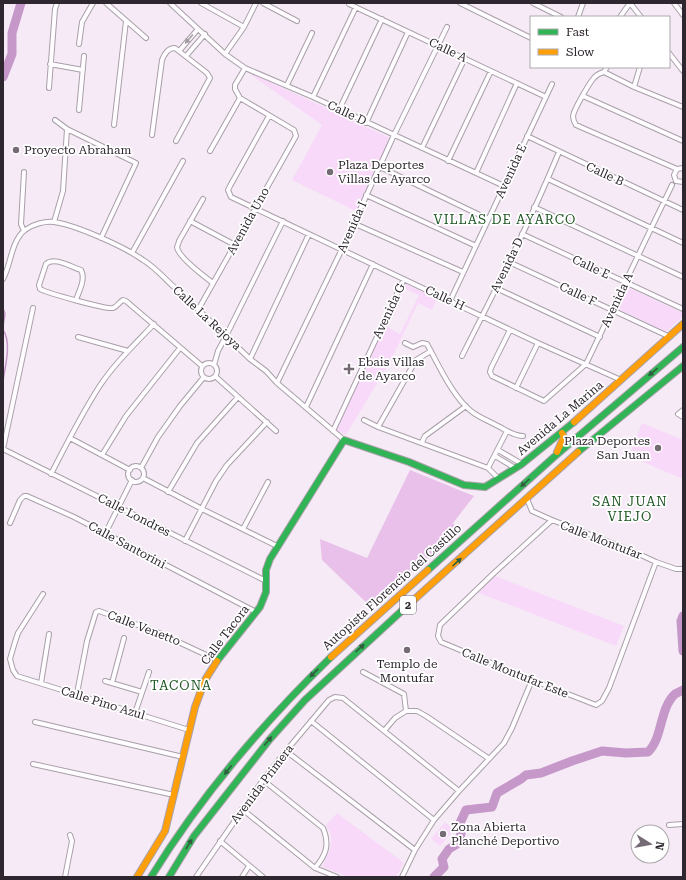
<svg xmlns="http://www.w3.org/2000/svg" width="686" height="880" viewBox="0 0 686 880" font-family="'Roboto Serif',serif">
	<rect width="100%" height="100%" fill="#f6eaf6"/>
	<path fill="#f8d9f9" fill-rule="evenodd" d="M253,74L390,138L356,211L292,180L322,125L251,75Z
		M405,284L437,298L432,310L418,303L391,360L346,435L335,430L402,286ZM404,288L419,295L400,334L386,326L392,313L395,314L396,313L393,311Z
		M627,287L683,313V316L666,332L616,308Z
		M642,423L683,440V479L629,456Z
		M495,576L624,626L616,646L476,592Z
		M337,813L404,863L396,877H349L322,867C329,851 337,841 326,825Z
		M445,822L454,830L440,846L431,839Z"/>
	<path fill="#e8c0ea" d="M410,470L474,496L453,523L459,533L371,607L322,560L320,539L367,558Z"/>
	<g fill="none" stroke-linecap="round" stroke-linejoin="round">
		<path stroke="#c698c9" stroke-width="1.5" d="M3,308L5,314L3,326
			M3,330C12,342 5,367 3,381"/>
		<path stroke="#c698c9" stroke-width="9" d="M3,77L12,54V33L21,3
			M683,616L681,621L683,651
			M434,877L444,867L442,859L449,849L457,844L461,834L460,823L466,810L492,807L497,793L521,779L526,775L541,773L572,761L602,751L626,753L648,752C663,738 659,709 675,694C677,693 681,691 683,690"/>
		<defs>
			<path id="street" d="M106,3L146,38
				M170,3L225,54L245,68L313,97L504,186
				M201,3L244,27
				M263,3L297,21
				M460,3L531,38
				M533,3L561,17
				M630,3L641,17
				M674,3L683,15
				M349,4L546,97
				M578,17L583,3
				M620,17L630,3
				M79,44L82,22L93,3
				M180,50L198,29
				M669,53L683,71
				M225,54L244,27L256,3
				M186,56L205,34
				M50,64L83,70
				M607,67L604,72C600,73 596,75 593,79C589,84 574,109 573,116C573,120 574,122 576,125L677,169
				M604,72L634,87L683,107
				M287,85L312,33
				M634,87L640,67
				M49,88L55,9L57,3
				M583,96L683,141
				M313,97L356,7
				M79,110L84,56
				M339,110L382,19
				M269,116L230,186L228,190L231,197L538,343L621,380
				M55,120L67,129
				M366,123L408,32
				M114,125L126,21
				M152,135L162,60C165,53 168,48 175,48L207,73L210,78L176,141
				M527,136L683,210
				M422,148L465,58
				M210,151L240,98L235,89V85L245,68
				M448,161L491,71
				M380,167L488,219
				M683,168L677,169L674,175L676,181L683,182
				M24,172L21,224L24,231
				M476,173L517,83
				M548,179L683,243
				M366,195L476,246
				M203,199L179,241C179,242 177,247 177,247C178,257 205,277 213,283
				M534,207L683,277
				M190,221L235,245
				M54,222L63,191L67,129L136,163L101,238
				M353,223L463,272
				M522,234L683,309
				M132,253L183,161
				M509,262L670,337
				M3,279C11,265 11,241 25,230C33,224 45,221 54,222C76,225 125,247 143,260C155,267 165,279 175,288C200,311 225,335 250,359L266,371L277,383L344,440
				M496,288L600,337
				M76,300C79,291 86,279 81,270C71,267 54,256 46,264L39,285L40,289C47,293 108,310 113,308C117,307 119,302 123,300L126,301L202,366
				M450,301L552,84
				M198,310L296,136L294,130L240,98
				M510,330L491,368L490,372L492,376L544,401L586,364L672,185
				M78,337L128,351
				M405,343L413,347L422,343L427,344C438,364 453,397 471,411C478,417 489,421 498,426C506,430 513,436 523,436
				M462,356C496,289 530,222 559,152
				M250,359L309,234
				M201 371a8 8 0 1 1 16 0a8 8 0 1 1-16 0Z
				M214,365L218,351L226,336L283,221
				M215,376L276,431
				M277,383L342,249L394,135L447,27
				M516,388L538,343
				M306,407L373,264
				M683,410L678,414L683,417
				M364,420L378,427L488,468L499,479
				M378,427L416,360L431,351
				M333,431L404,279
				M70,438L130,470
				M422,442L425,436L466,406
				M3,449L266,581
				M3,449L33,308
				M498,450L522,464
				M102,455L126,416L180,348
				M495,456L515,468
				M128 474a8 8 0 1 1 16 0a8 8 0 1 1-16 0Z
				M141,468L158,437L180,406L204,377
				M488,468L507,431
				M51,474C66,445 81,415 99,387C114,364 135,344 154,324
				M143,478L202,509L277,546
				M168,492L197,443L238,397
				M527,499L532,511L552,520L630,550L656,562L676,569H683
				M552,520L494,573L440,625L438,636L441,642L532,680L596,705L602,701L609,688L656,562
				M10,523L20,500L24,496H27L74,517L256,612
				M243,529L268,482
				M105,534L132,480
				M185,541L216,481L227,465L267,422
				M43,594L18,633L15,642L10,659L13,670L17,676L189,730
				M363,672L404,694L406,711H417L426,716L488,758
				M105,681L142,692
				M41,683L49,634
				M112,683L124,638
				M78,688L87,641L96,612L99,611L157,632L217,660
				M135,713L149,672
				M311,721L434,820
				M35,722L183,757
				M384,731L395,718L406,711
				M286,751L415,850
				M33,764L174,795
				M263,780L323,828C330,845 326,855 315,868
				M242,809L315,868L337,877
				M669,825L683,824
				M220,841L263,877
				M65,877L72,841L70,835
				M196,877L263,780L286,751L329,700L335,697L343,698L459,791
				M242,877L249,866
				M402,877L415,850L434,820L459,791L504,743L512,728L532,680"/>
			<path id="fast" d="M681,326L683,325
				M578,452L683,366
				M428,570L554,457L683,347
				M217,661L260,607L266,592V570L270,559L344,440L409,462L464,485L485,487L522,464L574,422
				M151,877C201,796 263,723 331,657
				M169,877L194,836L270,739L305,700L407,606"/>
			<path id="slow" d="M574,422L683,324
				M557,452L564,437L562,433
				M407,606L578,452
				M331,657L428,570
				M137,877L165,831L195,707L205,680L217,661"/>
		</defs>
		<use href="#street" stroke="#a8a0a8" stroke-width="6"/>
		<use href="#fast" stroke="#a8a0a8" stroke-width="8"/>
		<use href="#slow" stroke="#a8a0a8" stroke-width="8"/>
		<use href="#street" stroke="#fefcfe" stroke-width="4"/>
		<use href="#fast" stroke="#30b455" stroke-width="6"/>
		<use href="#slow" stroke="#ff9f0a" stroke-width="6"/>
	</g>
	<defs><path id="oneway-solid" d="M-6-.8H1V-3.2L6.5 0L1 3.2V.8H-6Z"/></defs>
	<use fill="#a19ca1" href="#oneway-solid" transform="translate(189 39) rotate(131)"/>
	<g fill="#2f5f3e">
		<use href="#oneway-solid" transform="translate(653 372) rotate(140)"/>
		<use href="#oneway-solid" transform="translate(525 483) rotate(138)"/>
		<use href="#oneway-solid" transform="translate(457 562) rotate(-42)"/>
		<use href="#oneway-solid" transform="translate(360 648) rotate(-42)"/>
		<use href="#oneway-solid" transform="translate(314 673) rotate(136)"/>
		<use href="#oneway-solid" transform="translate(268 741) rotate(-50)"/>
		<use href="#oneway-solid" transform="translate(228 770) rotate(129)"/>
		<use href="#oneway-solid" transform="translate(189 844) rotate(-58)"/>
	</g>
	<g fill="#756b75" stroke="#fff" stroke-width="1.5">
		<circle cx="16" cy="150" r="4"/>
		<circle cx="330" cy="172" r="4"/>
		<path d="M347 363h4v4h4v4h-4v4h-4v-4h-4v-4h4z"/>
		<circle cx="658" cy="448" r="4"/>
		<circle cx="407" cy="650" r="4"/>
		<circle cx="443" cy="834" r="4"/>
	</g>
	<g text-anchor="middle" stroke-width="3.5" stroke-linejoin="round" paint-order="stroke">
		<rect fill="#fff" stroke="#6d686d" stroke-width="1" x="400" y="596" width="16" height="18" rx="3"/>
		<g font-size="11" font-weight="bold" fill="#2f272f">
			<text x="408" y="609">2</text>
		</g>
		<g font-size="12" fill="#2f272f" stroke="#fff">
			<text transform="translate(448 50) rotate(25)" y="4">Calle A</text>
			<text transform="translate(347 113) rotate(25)" y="4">Calle D</text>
			<text transform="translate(511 171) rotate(-65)" y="4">Avenida E</text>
			<text transform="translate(605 174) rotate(25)" y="4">Calle B</text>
			<text transform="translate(248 221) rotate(-61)" y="4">Avenida Uno</text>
			<text transform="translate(352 227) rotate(-66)" y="4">Avenida I</text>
			<text transform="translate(507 265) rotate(-64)" y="4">Avenida D</text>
			<text transform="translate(591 267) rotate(25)" y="4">Calle E</text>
			<text transform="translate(578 294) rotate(25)" y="4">Calle F</text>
			<text transform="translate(445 298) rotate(25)" y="4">Calle H</text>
			<text transform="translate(617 300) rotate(-65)" y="4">Avenida A</text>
			<text transform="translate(389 311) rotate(-65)" y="4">Avenida G</text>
			<text transform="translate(207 318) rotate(43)" y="4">Calle La Rejoya</text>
			<text transform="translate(560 418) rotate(-40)" y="4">Avenida La Marina</text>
			<text transform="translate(134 515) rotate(27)" y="4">Calle Londres</text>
			<text transform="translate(601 540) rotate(21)" y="4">Calle Montufar</text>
			<text transform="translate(127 545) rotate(28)" y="4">Calle Santorini</text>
			<text transform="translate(392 587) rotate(-42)" y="4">Autopista Florencio del Castillo</text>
			<text transform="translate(144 628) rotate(21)" y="4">Calle Venetto</text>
			<text transform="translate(225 635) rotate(-53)" y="4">Calle Tacora</text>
			<text transform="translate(515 673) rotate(22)" y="4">Calle Montufar Este</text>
			<text transform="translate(103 703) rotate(17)" y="4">Calle Pino Azul</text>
			<text transform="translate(262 784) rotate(-53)" y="4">Avenida Primera</text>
		</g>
		<g font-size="12" fill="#2f272f" stroke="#fff" text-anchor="start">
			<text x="24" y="154">Proyecto Abraham</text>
			<text x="338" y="169">Plaza Deportes<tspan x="338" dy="14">Villas de Ayarco</tspan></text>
			<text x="358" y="366">Ebais Villas<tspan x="358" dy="14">de Ayarco</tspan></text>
			<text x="650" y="445" text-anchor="end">Plaza Deportes<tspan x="650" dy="14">San Juan</tspan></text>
			<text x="407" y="668" text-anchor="middle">Templo de<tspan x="407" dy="14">Montufar</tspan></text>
			<text x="451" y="831">Zona Abierta<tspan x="451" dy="14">Planché Deportivo</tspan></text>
		</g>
		<g font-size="13" letter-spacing="1" fill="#215825" stroke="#fff">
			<text x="505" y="224">VILLAS DE AYARCO</text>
			<text x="630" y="506">SAN JUAN<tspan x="630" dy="15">VIEJO</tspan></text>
			<text x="181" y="690">TACONA</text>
		</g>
	</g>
	<rect width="686" height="880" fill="none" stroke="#2f272f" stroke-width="8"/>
	<rect x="530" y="16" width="140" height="52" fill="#ffffff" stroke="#aca9ac"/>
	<rect x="538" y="29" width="20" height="6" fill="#30b455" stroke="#aca9ac"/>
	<text x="566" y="36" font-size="12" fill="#2f272f">Fast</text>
	<rect x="538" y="49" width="20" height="6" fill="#ff9f0a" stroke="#aca9ac"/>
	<text x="566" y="56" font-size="12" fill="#2f272f">Slow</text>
	<g transform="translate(650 844) rotate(101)"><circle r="19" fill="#ffffff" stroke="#aca9ac"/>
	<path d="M0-3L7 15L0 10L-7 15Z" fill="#756b75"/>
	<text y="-6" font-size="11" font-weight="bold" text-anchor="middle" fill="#2f272f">N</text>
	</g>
</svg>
